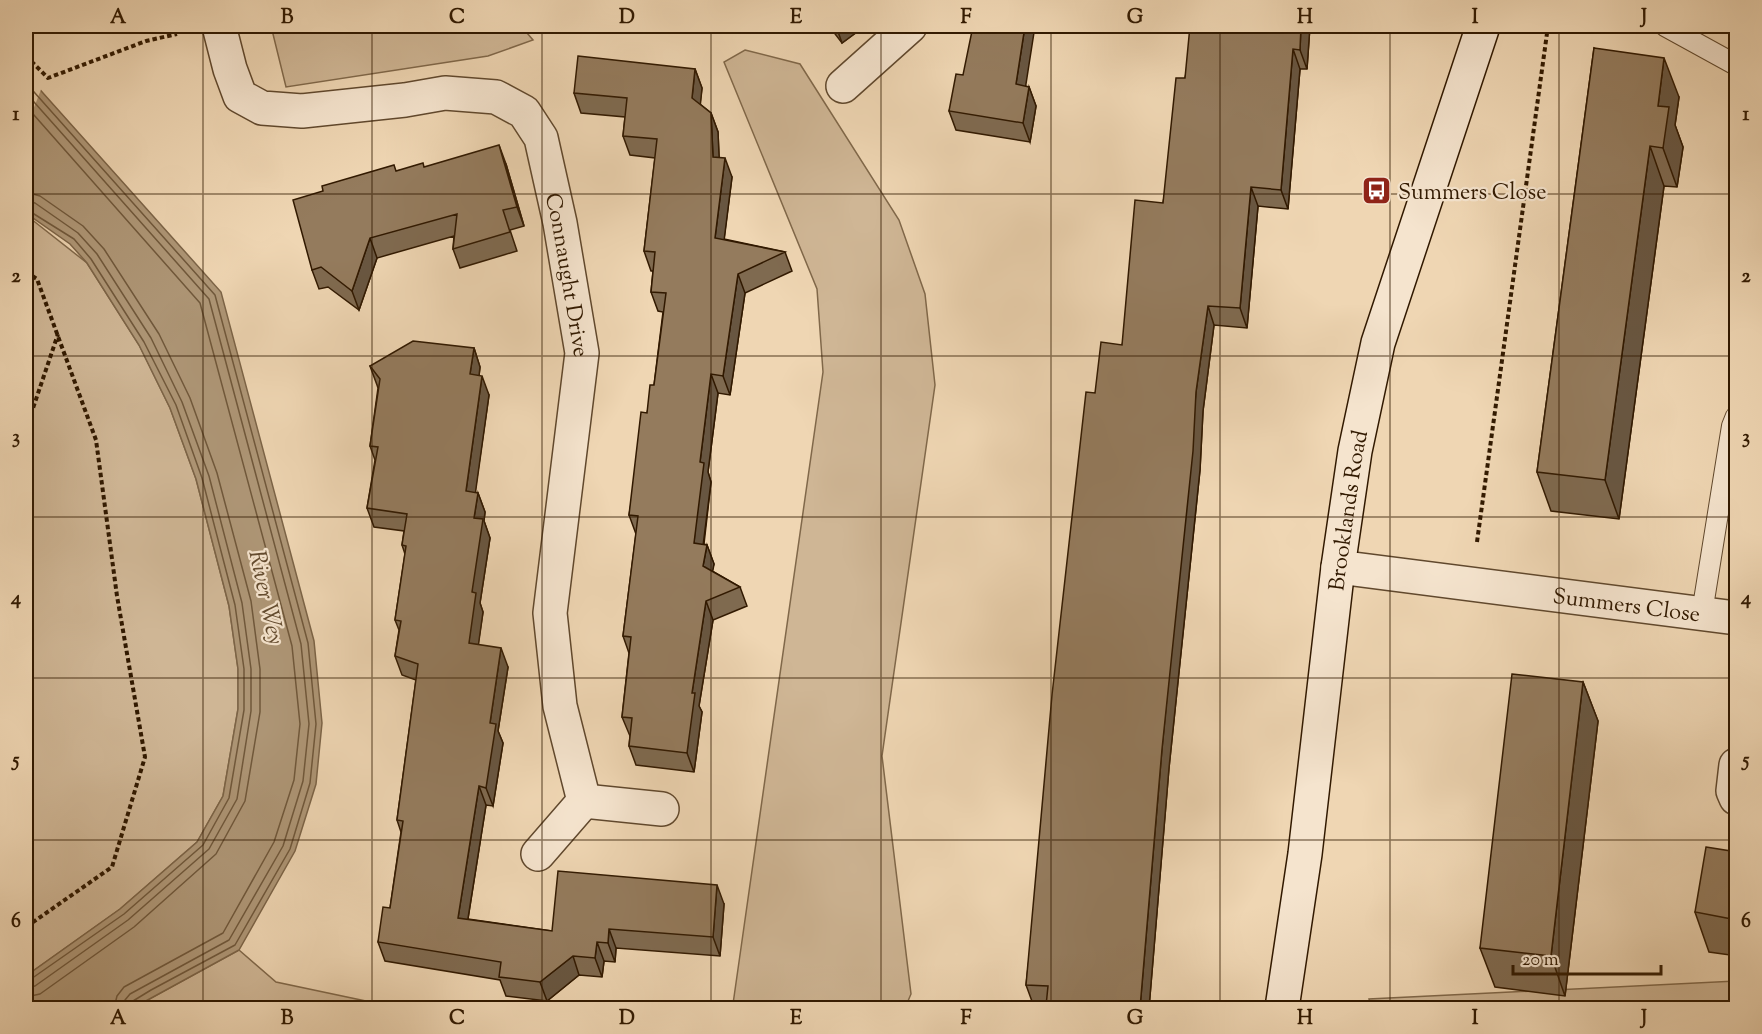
<svg xmlns="http://www.w3.org/2000/svg" width="1762" height="1034" viewBox="0 0 1762 1034" font-family="'Sorts Mill Goudy',serif">
	<rect width="100%" height="100%" fill="#efd6b3"/>
	<filter id="stains"><feTurbulence type="fractalNoise" baseFrequency=".00333" numOctaves="4"/><feColorMatrix values="0 0 0 0 .2 0 0 0 0 .09 0 0 0 0 .02 0 0 0 .5 -.17"/></filter>
	<radialGradient id="worn" r=".72"><stop offset=".6" stop-color="#630" stop-opacity="0"/><stop offset="1" stop-color="#630" stop-opacity=".3"/></radialGradient>
	<path fill="#cfb695" stroke="#80684a" stroke-width="1.5" d="M271,26H521L533,40L488,56L286,87Z
		M745,50L800,64L899,220L925,294L935,385L882,756L911,994L905,1008H735L733,1004L823,372L817,289L724,62Z
		M26,215L87,263L139,345L170,408L196,479L229,606L238,669V709L223,796L197,842L120,909L26,976Z
		M239,950L276,982L399,1008H133Z
		M1736,981V1008H1371L1369,999Z"/>
	<path fill="#ae9676" stroke="#7c6447" stroke-width="1.5" d="M26,74L221,292L314,641L322,723L316,784L295,851L239,950L133,1008H26V976L120,909L197,842L223,796L238,709V669L229,606L196,479L170,408L139,345L87,263L70,244L26,213Z"/>
	<path fill="#efd6b3" d="M26,71L42,87L26,128Z"/>
	<g fill="none" stroke-linecap="round" stroke-linejoin="round">
		<path stroke="#70583b" stroke-width="1.5" d="M26,83L215,295L308,643L316,724L310,783L290,849L235,945L151,990L133,1001L131,1008
			M26,93L209,299L301,644L309,724L303,781L283,846L229,940L130,994L125,1000L123,1008
			M26,106L200,303L292,646L300,724L294,780L274,842L223,933L124,987L117,996L114,1008
			M26,192L40,196L83,226L104,249L159,334L190,398L217,473L251,601L260,669V712L245,801L216,854L134,927L40,994L26,997
			M26,201L35,203L78,233L97,254L151,338L182,402L209,476L242,603L251,669V711L237,799L209,849L128,920L35,986L26,988
			M26,209L74,239L91,259L144,342L176,405L202,478L235,605L244,669V710L229,798L203,845L124,914L31,979L26,981"/>
		<defs>
			<path id="lane" d="M1665,26L1736,65
				M1702,613L1732,426L1736,416"/>
			<g id="street">
				<path id="s1" d="M219,26L230,69L240,96L262,108L302,111L405,100L445,93L496,97L524,112L541,138L560,223L582,353L550,613L560,706L584,801L538,854"/>
				<path d="M843,86L910,26"/>
				<path id="s2" d="M1338,567L1736,618"/>
				<path d="M1736,765L1733,791L1736,798"/>
				<path d="M584,801L662,809"/>
			</g>
			<g id="secondary">
				<path id="s3" d="M1282,1008L1305,854L1338,567L1355,451L1378,343L1483,26"/>
			</g>
		</defs>
		<use href="#lane" stroke="#60482d" stroke-width="22"/>
		<use href="#street" stroke="#60482d" stroke-width="36"/>
		<use href="#secondary" stroke="#311900" stroke-width="36"/>
		<path stroke="#311900" stroke-width="4" stroke-dasharray="4.5 3" stroke-linecap="butt" d="M26,56L48,78L146,41L177,34
			M26,272L37,279L96,440L117,596L145,757L112,867L26,927
			M26,429L58,334
			M1477,542L1548,26"/>
		<use href="#lane" stroke="#f5e4ce" stroke-width="20"/>
		<use href="#street" stroke="#f5e4ce" stroke-width="33"/>
		<use href="#secondary" stroke="#f5e4ce" stroke-width="33"/>
	</g>
	<path fill="#7f6a50" stroke="#311900" stroke-width="1.5" d="M829,26H865L842,43Z
		M1196,26H1310L1307,69H1300L1288,209L1258,206L1247,328L1214,325L1203,411L1200,470L1169,768L1149,1008H1048L1047,1005L1033,1004L1026,985L1095,393L1122,345L1163,203L1185,78Z
		M1594,48L1679,97L1675,125L1683,147L1677,187L1664,186L1619,519L1551,511L1537,472Z
		M695,69L702,88L700,104L711,113L718,132L719,158L732,177L724,239L785,252L792,271L745,293L730,395L718,393L708,472L711,482L704,544L707,545L714,564L712,571L740,587L747,606L713,620L699,706L702,712L694,772L636,765L629,746L630,736L622,717L629,653L623,636L636,534L629,515L647,413L654,385L663,312L658,311L651,292L653,271H651L644,251L655,158L630,155L623,136L625,117L581,113L574,93Z
		M963,75L1029,87L1036,106L1030,142L956,130L949,111Z
		M506,164L524,226L510,230L517,251L460,268L453,249L454,236L377,258L359,310L328,287L319,289L312,270L396,171L425,167Z
		M474,348L480,367L479,376L489,395L475,492L478,493L485,512L484,521L490,538L480,603L483,612L478,645L508,667L498,731L503,743L493,806L486,805L468,919L552,931L724,904L720,956L616,948L615,962L604,961L602,977L579,975L547,1001L506,996L500,980L385,961L378,942L390,908L401,832L397,820L416,680L402,675L395,656L399,630L395,620L405,554L402,545L404,531L374,527L367,508L375,460L370,446L378,388L377,385L370,366Z
		M1583,682L1598,721L1565,996L1495,987L1480,948Z
		M1737,852V956L1709,952L1695,912Z"/>
	<path fill="#685641" stroke="#311900" stroke-width="1.5" d="M836,26H865L842,43Z
		M1025,26H1035L1023,103L1016,84Z
		M1301,26H1310L1307,69L1300,50Z
		M1293,49L1300,69L1288,209L1281,190Z
		M1664,58L1679,97L1675,125L1683,147L1677,187L1663,148L1658,106Z
		M695,69L702,88L699,118L692,98Z
		M1029,87L1036,106L1030,142L1023,123Z
		M711,113L718,132L720,176L713,157Z
		M499,145L506,164L524,226L517,207Z
		M1650,146L1664,186L1619,519L1605,480Z
		M725,158L732,177L722,257L715,238Z
		M1251,187L1258,206L1247,328L1240,308Z
		M370,238L377,258L359,310L352,291Z
		M738,274L745,293L730,395L723,376Z
		M1208,306L1214,325L1203,411L1200,470L1169,768L1149,1008H1140L1162,749L1196,392Z
		M474,348L480,367L477,393L470,374Z
		M711,374L718,393L708,472L711,482L701,562L694,543L700,462Z
		M482,376L489,395L473,510L466,491Z
		M478,493L485,512L484,521L490,538L480,603L483,612L476,662L469,643L472,592L474,518Z
		M707,545L714,564L710,586L703,566Z
		M706,601L713,620L699,706L702,712L694,772L687,753L692,693Z
		M501,648L508,667L498,731L503,743L493,806L486,788L490,723Z
		M1583,682L1598,721L1565,996L1551,956Z
		M479,786L486,805L465,937L458,918Z
		M717,885L724,904L720,956L713,937Z
		M609,929L616,948L615,962L608,943Z
		M597,942L604,961L602,977L595,958Z
		M573,956L579,975L547,1001L540,982Z"/>
	<path fill="#947b5d" stroke="#311900" stroke-width="1.5" d="M973,26H1025L1016,84L1029,87L1023,123L949,111L956,74L963,75Z
		M1190,26H1301L1300,50L1293,49L1281,190L1251,187L1240,308L1208,306L1196,392L1193,451L1162,749L1140,1008H1070V1007L1046,1006L1048,986L1026,985L1052,695L1086,392L1095,393L1101,342L1122,345L1135,200L1163,203L1176,78H1185Z
		M1594,48L1664,58L1658,106L1669,107L1663,148L1650,146L1605,480L1537,472Z
		M578,56L695,69L692,98L711,113L713,157L725,158L715,238L785,252L738,274L723,376L711,374L700,462L704,463L694,543L707,545L703,566L740,587L706,601L692,693H695L687,753L629,746L632,718L622,717L631,637L623,636L638,516L629,515L641,412L647,413L650,385H654L666,293L651,292L655,252L644,251L657,139L623,136L627,98L574,93Z
		M499,145L517,207L503,210L510,232L453,249L457,214L370,238L352,291L321,267L312,270L293,200L323,191L322,186L394,165L396,171L423,163L424,167Z
		M413,341L474,348L470,374L482,376L466,491L478,493L474,518L483,519L472,592L476,593L469,643L501,648L490,723L496,724L486,788L479,786L458,918L552,931L558,871L717,885L713,937L609,929L608,943L597,942L595,958L573,956L540,982L499,977L501,962L378,942L383,907L390,908L403,821L397,820L418,664L395,656L401,621L395,620L406,546L402,545L407,514L367,508L378,447L370,446L380,379L370,366Z
		M1512,674L1583,682L1551,956L1480,948Z
		M1706,847L1737,852V920L1695,912Z"/>
	<path fill="none" stroke="#311900" stroke-width="1.5" stroke-opacity="0.55" d="M203,26V1008M372,26V1008M542,26V1008M711,26V1008M881,26V1008M1051,26V1008M1220,26V1008M1390,26V1008M1559,26V1008M26,194H1736M26,356H1736M26,517H1736M26,678H1736M26,840H1736"/>
	<defs>
		<symbol id="bus-square" viewBox="-11 -11 22 22"><rect x="-9" y="-9" width="18" height="18" rx="4" fill="#8f2418" stroke="#f5e4ce"/><path d="M-5-6H5V4H4V6H2V4H-2V6H-4V4H-5ZM-3.5-4V0h7V-4ZM-3.5 1.2v1.5H-2V1.2ZM2 1.2v1.5H3.5V1.2Z" fill="#fff"/></symbol>
	</defs>
	<g fill-rule="evenodd">
		<use href="#bus-square" x="1360" y="174" width="33" height="33"/>
	</g>
	<g text-anchor="middle" stroke-width="4.5" stroke-linejoin="round" paint-order="stroke">
		<g font-size="22" fill="#311900" stroke="#f5e4ce" text-anchor="start">
			<text x="1398" y="199">Summers Close</text>
		</g>
		<g font-size="22" fill="#311900" stroke="#f5e4ce">
			<text dy="8" stroke="none"><textPath href="#s1" startOffset="536">Connaught Drive</textPath></text>
			<text dy="8" stroke="none"><textPath href="#s3" startOffset="502">Brooklands Road</textPath></text>
			<text dy="8" stroke="none"><textPath href="#s2" startOffset="291">Summers Close</textPath></text>
		</g>
		<g font-size="24" font-style="italic" fill="#634b2f" stroke="#f5e4ce">
			<text transform="translate(267 597) rotate(78)" y="8">River Wey</text>
		</g>
	</g>
	<rect width="1762" height="1034" fill="none" stroke="#efd6b3" stroke-width="66"/>
	<path d="M1513 965v9h148v-9" fill="none" stroke="#311900" stroke-width="3"/>
	<text x="1522" y="965" font-size="18" fill="#311900" stroke="#f5e4ce" stroke-width="4.5" paint-order="stroke">20 m</text>
	<rect x="33" y="33" width="1696" height="968" fill="none" stroke="#311900" stroke-width="2"/>
	<g font-size="20" text-anchor="middle" font-weight="bold" fill="#311900">
		<text x="118" y="23">A</text>
		<text x="287" y="23">B</text>
		<text x="457" y="23">C</text>
		<text x="627" y="23">D</text>
		<text x="796" y="23">E</text>
		<text x="966" y="23">F</text>
		<text x="1135" y="23">G</text>
		<text x="1305" y="23">H</text>
		<text x="1475" y="23">I</text>
		<text x="1644" y="23">J</text>
		<text x="16" y="120">1</text>
		<text x="1746" y="120">1</text>
		<text x="16" y="282">2</text>
		<text x="1746" y="282">2</text>
		<text x="16" y="443">3</text>
		<text x="1746" y="443">3</text>
		<text x="16" y="604">4</text>
		<text x="1746" y="604">4</text>
		<text x="16" y="766">5</text>
		<text x="1746" y="766">5</text>
		<text x="16" y="927">6</text>
		<text x="1746" y="927">6</text>
		<text x="118" y="1024">A</text>
		<text x="287" y="1024">B</text>
		<text x="457" y="1024">C</text>
		<text x="627" y="1024">D</text>
		<text x="796" y="1024">E</text>
		<text x="966" y="1024">F</text>
		<text x="1135" y="1024">G</text>
		<text x="1305" y="1024">H</text>
		<text x="1475" y="1024">I</text>
		<text x="1644" y="1024">J</text>
	</g>
	<rect width="100%" height="100%" filter="url(#stains)"/>
	<rect width="100%" height="100%" fill="url(#worn)"/>
</svg>
